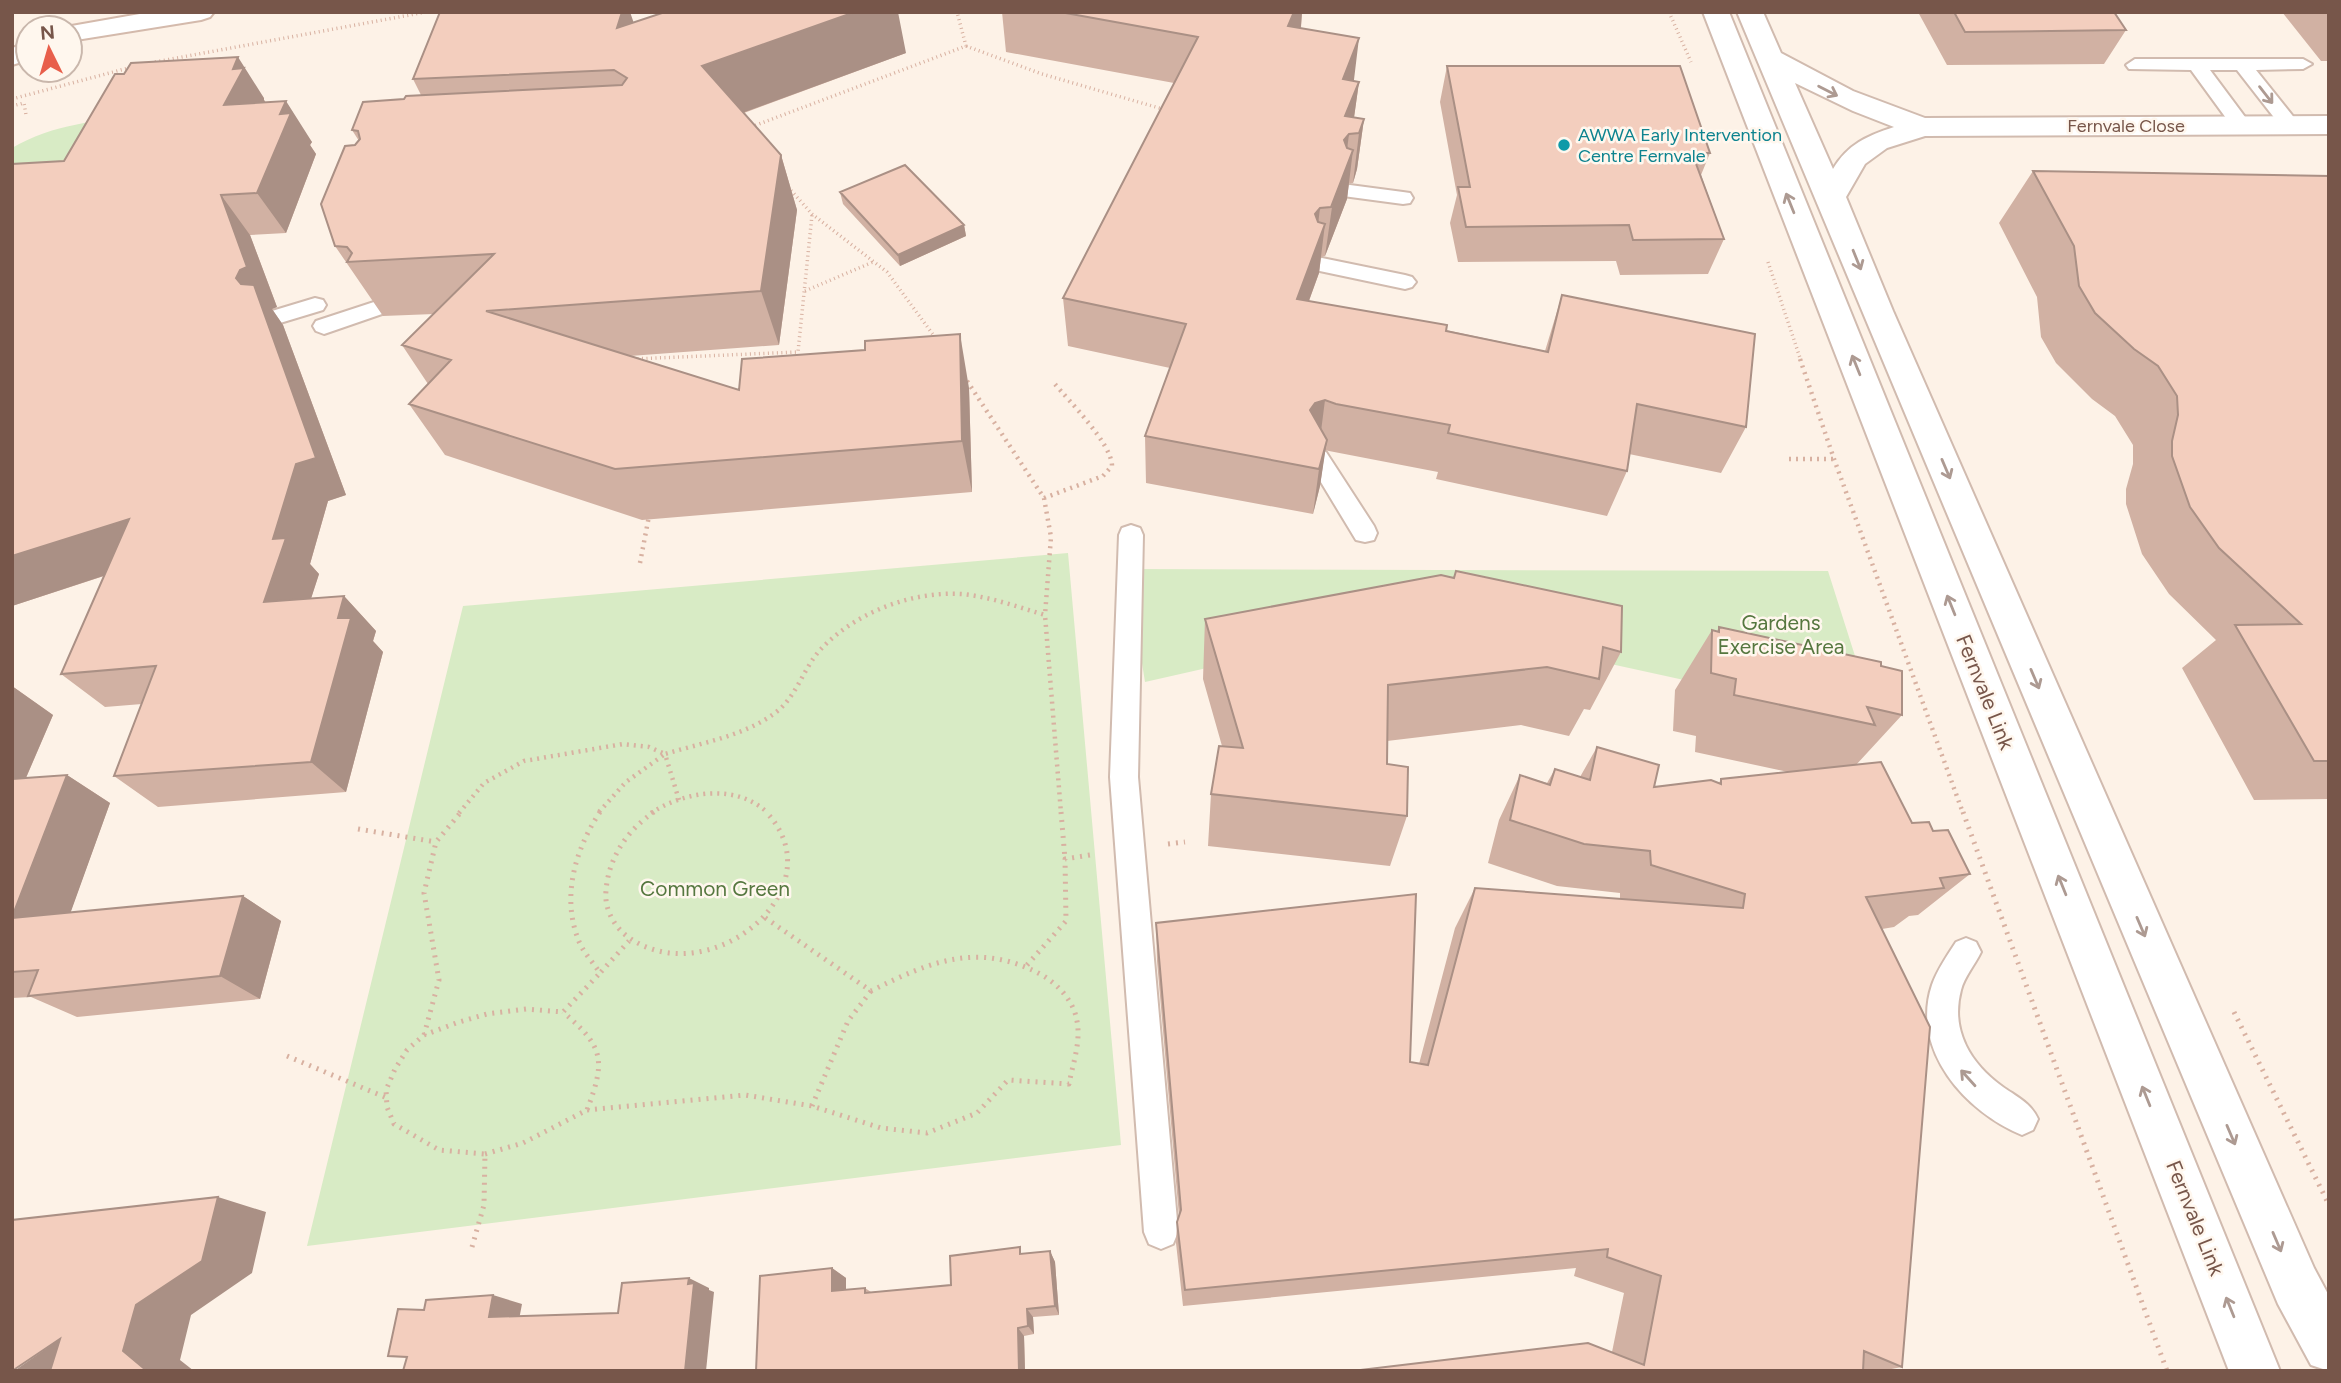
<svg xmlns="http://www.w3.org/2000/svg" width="2341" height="1383" viewBox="0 0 2341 1383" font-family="Figtree,sans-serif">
	<rect width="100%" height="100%" fill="#fdf2e7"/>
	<path fill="#d8ebc5" d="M143,117L12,194V148C53,124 97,120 143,117Z
		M1068,553L1121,1145L307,1246L463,606Z
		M1127,569L1828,571L1876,722L1414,621L1145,682Z"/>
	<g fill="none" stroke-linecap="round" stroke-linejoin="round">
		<defs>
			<path id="service" d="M2135,59H2303L2312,64L2303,69L2256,70L2300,125L2290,131L2283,129L2237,70H2210L2251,125L2241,131L2234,129L2191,70L2129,69L2126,65Z
				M1350,185L1403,192L1410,193L1413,198L1410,203L1403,204L1343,196L1340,191L1343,186Z
				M1322,258L1405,275L1412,277L1416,282L1412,287L1405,289L1315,270L1312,265L1315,260Z
				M315,298L323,300L326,305L323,310L280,323L272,321L269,316L272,311Z
				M374,302L382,304L385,309L382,314L324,334L316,331L313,326L316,321Z
				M1318,449L1326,452L1374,526L1377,533L1374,540L1365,542L1356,540L1310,464L1306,458L1310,452Z
				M1131,525L1140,528L1143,535L1138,777L1178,1232L1173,1244L1161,1249L1149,1244L1144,1232L1110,777L1119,535L1122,528Z
				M1966,938L1976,942L1981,952C1975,965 1964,977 1961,990C1950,1031 1971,1064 2003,1087C2017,1097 2031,1103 2038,1119L2033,1130L2022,1135C1966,1112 1910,1050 1932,985C1937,970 1947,956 1956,942Z"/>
			<path id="minor" d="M1703,12H1729L2280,1371H2229Z
				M1737,12H1763L1781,53L1853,91L1925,118L2329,116V134L1925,136L1887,148L1865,164L1846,197L1893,311L2314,1268L2329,1296V1371L2311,1365L2278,1304ZM1795,83L1853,111L1894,127C1867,136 1848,144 1833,169Z"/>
			<path id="secondary" d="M151,12H214L210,17L201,20L70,41V28H60Z
				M28,43V60L12,65V48Z"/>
		</defs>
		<use href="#service" stroke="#d1bbaf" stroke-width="4"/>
		<use href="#minor" stroke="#d1bbaf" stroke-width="4"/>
		<use href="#secondary" stroke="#d4baac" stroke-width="4"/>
		<path stroke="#d8b1a1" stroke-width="3.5" stroke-dasharray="1 3.5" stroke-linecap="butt" d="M1669,12L1691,62
			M966,46L1042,74L1166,110
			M155,62L426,12
			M12,99L132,67
			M12,106L24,103L26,115
			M751,127L966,46L957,12
			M1707,136H1724
			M788,187L812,214L887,272L937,340
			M1768,262L1801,361
			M805,291L873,262
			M633,359L798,352L812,215"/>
		<path stroke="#d8b1a1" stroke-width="4.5" stroke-dasharray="2 5" stroke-linecap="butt" d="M633,359H638
			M1800,359L1834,459L1963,813
			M967,381L1044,498L1051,537L1045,615
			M1789,459H1833
			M1044,498L1103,476L1112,466C1112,444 1069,401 1054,383
			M640,563L649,516
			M679,800L665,754C701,743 744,736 775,713C797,697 803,668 821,649C856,612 912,591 962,594C991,597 1018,607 1045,615L1061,813
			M459,813L484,783L524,761L623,744L649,747L665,754L626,782L598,813
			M651,813C685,791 736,783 768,813"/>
		<path stroke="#d8b1a1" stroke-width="5" stroke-dasharray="2 6" stroke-linecap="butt" d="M600,812C576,848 562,894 577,936C581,950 592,961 600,973L629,941
			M654,812C627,830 608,859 606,891C604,908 614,927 628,937C710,995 839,888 766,812
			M1061,812L1065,859
			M1963,812L2167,1371
			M358,829L436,842
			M1168,844L1185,842
			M1027,965L1066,921L1065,859L1090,855
			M2234,1012L2329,1205
			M424,1035L439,980L424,893L436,842L461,812
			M287,1056L387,1098
			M812,1106L848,1021L871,991
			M587,1110L745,1095L812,1106L881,1128L927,1133L977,1113L1008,1080L1069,1084C1073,1063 1081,1042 1077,1021C1074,1002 1059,985 1042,975C979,941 931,961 871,991L764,917
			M485,1154L523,1143L587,1110C606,1060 604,1047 563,1012
			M472,1247L484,1205L485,1154L439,1150L394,1124L387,1107L386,1090L395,1069L407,1050L424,1035L459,1022L487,1014L526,1009L563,1012L600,973"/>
		<use href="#service" fill="#fff" fill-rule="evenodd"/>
		<use href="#minor" fill="#fff" fill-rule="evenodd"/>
		<use href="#secondary" fill="#fff" fill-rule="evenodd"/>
	</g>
	<path fill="#d1b1a3" d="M1002,12H1302L1301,28L1354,81L1359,82L1354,117L1364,119L1357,169L1353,183H1349L1347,199L1325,256L1321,257L1319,273L1309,301L1545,351L1562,295L1746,427L1721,473L1629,454L1627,471L1607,516L1436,479L1438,472L1329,451L1325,450L1320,486L1313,514L1146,483L1145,436L1170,368L1068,346L1063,298L1174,83L1006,52Z
		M1918,12H2114L2126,30L2104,64L1947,65Z
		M2282,12H2329V61H2321Z
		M633,23L906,53L744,113L781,155L797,210L779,345L630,356L739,390L969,388L972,492L642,520L445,455L409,404L428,384L402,345L434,314L383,316L335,246L355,145L359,141L352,130L404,99L421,95L413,79Z
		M1447,66L1710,153L1701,175L1724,239L1708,274L1620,275L1616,261L1458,262L1450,223L1457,195L1440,102Z
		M124,74L264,98V100L266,103L312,142L310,145L316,154L286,233L250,235L277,307L272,309L283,325L346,495L328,501L310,564L319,574L311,598L344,596L376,631L373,641L383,652L346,792L158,807L114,776L142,704L105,707L61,674L104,576L12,606V164L64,161Z
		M2033,171L2329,176V799L2254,800L2182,668L2216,640L2169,594L2142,554L2126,504V489L2133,464V445L2115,416L2092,399L2056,363L2041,337L2037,297L1999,223Z
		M840,192L964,225L966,236L900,266L843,204Z
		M1441,575L1621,652L1590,710L1584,709L1569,736L1521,725L1387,741V764L1407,816L1390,866L1208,846L1211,794L1222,746L1203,679L1205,619Z
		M1719,627L1881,666L1902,715L1856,765L1912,823L1933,831L1970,874L1918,915L1909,916L1894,927L1882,929L1902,1367L1881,1371H1352L1612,1352L1624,1293L1574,1276L1576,1268L1183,1306L1176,1243L1177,1222L1179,1216L1157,961L1156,923L1410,1062L1419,1064L1455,928L1475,888L1620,899V893L1557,886L1488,863L1499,820L1520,775L1547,783L1555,769L1580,777L1597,747L1654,787L1719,783L1721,779L1788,772L1695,752L1696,736L1673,731L1675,690L1712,630L1717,631Z
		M12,686L53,715L26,778L67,775L110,803L70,913L243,896L281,921L260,999L77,1017L31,997L12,998Z
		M1050,1251L1055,1262L1059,1315L1033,1317L1034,1334L1024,1336L1025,1371H756L832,1268L846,1278V1290L865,1288L871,1292L951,1285L1024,1254Z"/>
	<path fill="#aa9085" d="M622,12H630L645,55L617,28Z
		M855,12H898L906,53L720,121L702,66Z
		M1294,12H1302L1300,38L1288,26Z
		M1359,38L1353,88L1343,79Z
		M238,57L264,98V100L270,109L224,105L233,69Z
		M1359,82L1352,132L1349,134L1344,174L1353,150L1347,199L1325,256L1345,116Z
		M286,101L312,142L310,145L316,154L286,233L257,193L280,114Z
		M1364,119L1357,169L1353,183L1359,133Z
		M781,155L797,210L779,345L761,291Z
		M221,195L250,235L277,307L272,309L283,325L346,495L328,501L310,564L319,574L299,636L264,602L273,539L296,464L236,278Z
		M1320,208L1315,250L1325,224L1319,273L1292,347L1297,299L1315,214Z
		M964,225L966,236L900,266L898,255Z
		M960,334L969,388L972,492L962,441Z
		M1325,400L1319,447L1310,410L1315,403Z
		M1327,440L1320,486L1313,514L1319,469Z
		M129,519L167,555L12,606V556Z
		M344,596L376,631L373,641L383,652L346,792L311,762L338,618Z
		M12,686L53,715L12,810Z
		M67,775L110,803L60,942L12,919V917Z
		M243,896L281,921L260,999L220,976Z
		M218,1197L266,1212L252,1273L191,1315L180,1360L194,1371H147L123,1351L136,1305Z
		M1050,1251L1055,1262L1059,1315L1055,1306Z
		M832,1268L846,1278V1300L832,1291Z
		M689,1278L709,1288V1290L714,1292L706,1371H685L688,1284Z
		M493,1295L522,1304L518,1325L489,1317Z
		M1027,1309L1033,1317L1034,1334L1028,1326Z
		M1018,1328L1024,1336L1025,1371H1019Z
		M60,1339L87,1371H14Z"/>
	<path fill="#f3cebe" stroke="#aa9085" stroke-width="2" d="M440,12H622L617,28L665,12H855L702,66L781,155L761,291L486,311L739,390L742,359L865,350V341L960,334L962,441L615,469L409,404L451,360L402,345L494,254L347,262L352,253L347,247L335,246L321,204L345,146L355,145L360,139L358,131L352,130L363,102L404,99L406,96L622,85L627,78L614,70L413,79Z
		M1060,12H1294L1288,26L1359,38L1343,79L1359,82L1345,116L1364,119L1359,133L1349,134L1344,140L1347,148L1353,150L1331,207L1320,208L1315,214L1318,222L1325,224L1297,299L1447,325L1446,331L1548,352L1562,295L1755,334L1746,427L1637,404L1627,471L1448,433L1450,425L1336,404L1325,400L1315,403L1310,410L1327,440L1319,469L1145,436L1186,324L1063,298L1198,37Z
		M1954,12H2114L2126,30L1965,32Z
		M238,57L233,69L244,68L224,105L286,101L280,114L291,113L257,193L221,195L247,267L240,270L236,278L241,284L254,285L316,458L296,464L273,539L286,538L264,602L344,596L338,618H351L311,762L114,776L156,666L61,674L129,519L12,556V164L64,161L115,74H124L131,63Z
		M1447,66H1680L1710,153H1692L1724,239L1633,240L1629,225L1466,227L1458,187H1470Z
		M905,165L964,225L898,255L840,192Z
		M2033,171L2329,176V761H2314L2235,625L2301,624L2219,548L2190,507L2172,456V441L2178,415L2177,396L2158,366L2134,349L2095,313L2079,286L2074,246Z
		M1456,571L1622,606L1621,652L1603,647L1599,679L1547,667L1388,685L1387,764L1408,767L1407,816L1211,794L1219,746L1243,748L1205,619L1441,575L1454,578Z
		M1719,627L1881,662V666L1902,671V715L1867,707L1875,725L1734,695L1736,679L1711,673L1712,630L1719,632Z
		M1597,747L1659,765L1654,787L1711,780L1721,784V779L1881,762L1912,823L1929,822L1933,831L1948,830L1970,874L1940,878L1944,888L1866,897L1930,1027L1902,1367L1864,1351L1863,1371H1352L1588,1343L1644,1365L1661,1276L1607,1257L1608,1249L1185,1290L1177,1222L1181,1210L1156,923L1416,894L1410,1062L1428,1065L1475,888L1743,908L1745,894L1651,865L1650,851L1584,844L1510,820L1520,775L1550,785L1555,769L1590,780Z
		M67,775L12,917V779Z
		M243,896L220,976L28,996L38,970L12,972V918Z
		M218,1197L202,1261L136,1305L123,1351L147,1371H50L60,1339L12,1371V1220Z
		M1020,1247V1254L1050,1251L1055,1306L1027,1309L1028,1326L1018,1328L1019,1371H756L760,1276L832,1268V1291L865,1288V1293L951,1285L950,1256Z
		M689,1278L688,1284L694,1283L685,1371H403L407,1357L388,1356L398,1309L424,1310L426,1300L493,1295L489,1317L618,1313L622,1283Z"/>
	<defs><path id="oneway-shaft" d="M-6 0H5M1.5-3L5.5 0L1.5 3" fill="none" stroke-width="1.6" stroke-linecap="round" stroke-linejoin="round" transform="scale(1.75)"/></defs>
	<g stroke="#ad9a92">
		<use href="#oneway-shaft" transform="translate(1828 91) rotate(27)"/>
		<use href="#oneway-shaft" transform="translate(2266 95) rotate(52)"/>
		<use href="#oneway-shaft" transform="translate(1790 203) rotate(-112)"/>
		<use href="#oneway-shaft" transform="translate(1857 260) rotate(68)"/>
		<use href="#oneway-shaft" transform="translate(1856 365) rotate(-112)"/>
		<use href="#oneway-shaft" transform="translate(1946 469) rotate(67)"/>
		<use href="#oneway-shaft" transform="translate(1951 605) rotate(-112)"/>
		<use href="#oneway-shaft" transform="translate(2035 679) rotate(67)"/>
		<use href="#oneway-shaft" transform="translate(2062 885) rotate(-112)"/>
		<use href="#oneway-shaft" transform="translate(2141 927) rotate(67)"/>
		<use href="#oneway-shaft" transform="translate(1968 1078) rotate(-132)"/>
		<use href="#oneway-shaft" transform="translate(2146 1096) rotate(-112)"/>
		<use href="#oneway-shaft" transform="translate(2231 1135) rotate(67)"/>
		<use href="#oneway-shaft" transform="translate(2277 1242) rotate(67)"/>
		<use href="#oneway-shaft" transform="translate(2230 1307) rotate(-112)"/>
	</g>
	<circle fill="#0f9aa8" stroke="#fff7ee" stroke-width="2.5" cx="1564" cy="145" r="7"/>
	<g text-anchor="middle" stroke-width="5" stroke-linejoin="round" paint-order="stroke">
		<g font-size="18" fill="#77564a" stroke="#fff7ee">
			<text x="2126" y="132">Fernvale Close</text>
		</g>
		<g font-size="18" fill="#0d838f" stroke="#fff7ee" text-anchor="start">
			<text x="1578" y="141">AWWA Early Intervention<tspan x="1578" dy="21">Centre Fernvale</tspan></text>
		</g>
		<g font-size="21" fill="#55773f" stroke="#fff7ee">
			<text x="1781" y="630">Gardens<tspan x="1781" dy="24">Exercise Area</tspan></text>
			<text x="715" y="896">Common Green</text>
		</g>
		<g font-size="21" fill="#77564a" stroke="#fff7ee">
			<text transform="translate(1985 692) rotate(68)" y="7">Fernvale Link</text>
			<text transform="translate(2195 1218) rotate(68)" y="7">Fernvale Link</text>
		</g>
	</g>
	<rect width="2341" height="1383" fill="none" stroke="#77564a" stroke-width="28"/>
	<g transform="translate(49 49) rotate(355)"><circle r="33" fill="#fff7ee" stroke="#c9b7ac" stroke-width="2"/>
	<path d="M0-5L12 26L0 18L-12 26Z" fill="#e85f4b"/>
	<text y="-10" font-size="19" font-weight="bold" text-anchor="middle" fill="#77564a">N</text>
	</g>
</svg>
